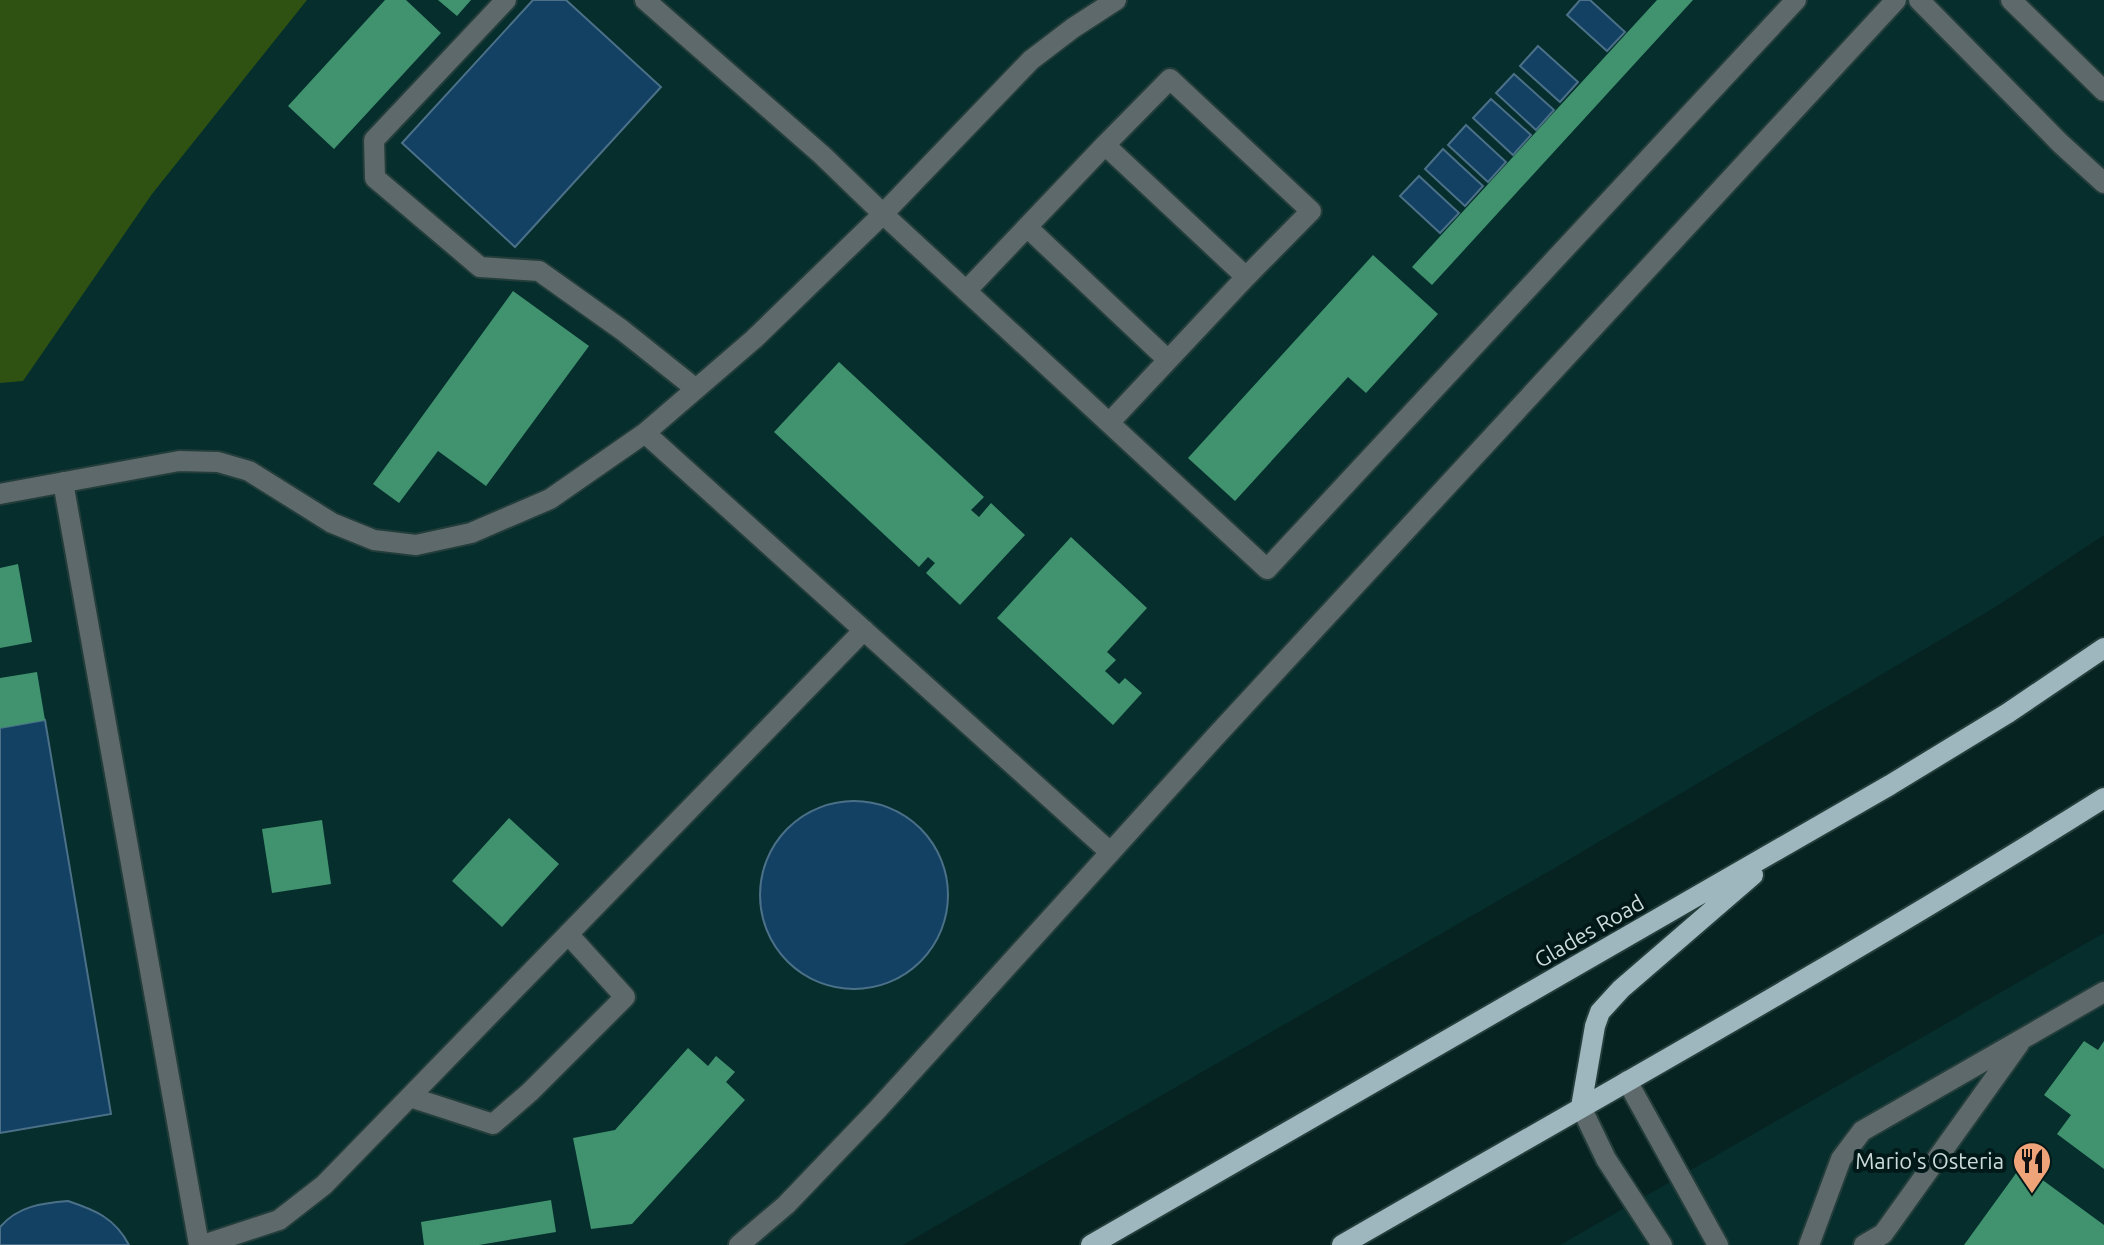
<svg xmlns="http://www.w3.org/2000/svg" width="2104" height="1245" viewBox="0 0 2104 1245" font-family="Ubuntu,sans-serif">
	<rect width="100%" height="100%" fill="#072321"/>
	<path fill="#052e2c" d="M0,0H2104V535L1994,608L1553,869L903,1245H0Z
		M2104,933V1245H1560L1724,1151Z"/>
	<path fill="#2f5213" d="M0,0H307L152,194L23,381L0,383Z"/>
	<path fill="#134164" stroke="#4b7088" stroke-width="2" d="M533,0H566L661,87L515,247L402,143Z
		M1580,0H1590L1625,32L1607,51L1567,15Z
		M1538,46L1578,82L1560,102L1520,66Z
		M1514,74L1554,110L1536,130L1496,93Z
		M1491,99L1531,135L1513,155L1473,118Z
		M1466,125L1506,162L1488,182L1448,145Z
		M1443,149L1483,186L1465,206L1425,169Z
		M1419,176L1459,213L1440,233L1400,196Z
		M45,720L111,1114L0,1133V728Z
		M760 895a94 94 0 1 1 188 0a94 94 0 1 1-188 0Z
		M68,1201C95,1210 115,1218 129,1245H0V1227C18,1206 42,1203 68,1201Z"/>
	<path fill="#41936f" d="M385,0H406L441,33L334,149L288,106Z
		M438,0H471L457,16Z
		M1657,0H1693L1432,285L1412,267Z
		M1373,255L1438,314L1366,393L1348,377L1235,501L1188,458Z
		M513,291L589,346L486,486L438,451L399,503L373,484Z
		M839,362L984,497L971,510L979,517L991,503L1025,535L960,605L926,573L935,563L928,557L919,567L774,432Z
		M1071,537L1147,608L1107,652L1116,660L1105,671L1119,684L1125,678L1142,693L1113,725L997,618Z
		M18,564L32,642L0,648V568Z
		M37,672L45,720L0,728V678Z
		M509,818L559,864L502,927L452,881Z
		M322,820L331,884L272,893L262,829Z
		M2084,1041L2098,1050L2104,1041V1169L2057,1134L2071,1115L2044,1095Z
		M688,1048L708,1066L716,1056L735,1072L726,1082L745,1100L632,1224L591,1229L573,1138L615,1130Z
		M2022,1165L2104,1225V1245H1964Z
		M551,1200L556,1232L479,1245H424L421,1222Z"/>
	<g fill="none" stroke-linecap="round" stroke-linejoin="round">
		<defs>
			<path id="minor" d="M506,0L374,140L375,178L480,267L539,271L622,330L696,389
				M645,0L822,155L883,214L1267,569L1796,0
				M1919,0L2060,143L2104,183
				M2011,0L2104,91
				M1105,145L1170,79L1311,211L1246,277
				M1027,227L1168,360
				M966,291L1105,145L1246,277L1109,423
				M645,433L1110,852
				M63,482L199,1245
				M0,494L179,461L218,462L249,471L332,523L374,540L416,545L471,533L550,499L645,433L754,339L883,214L1031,60L1073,28L1116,0
				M1627,1081L1718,1245
				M410,1097L493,1124L530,1092L625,997L568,934
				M1581,1107L1606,1159L1662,1245
				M203,1245L279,1220L324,1185L864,630
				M739,1245L786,1205L877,1110L1215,737L1896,0
				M1809,1245L1841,1159L1862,1131L2104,992
				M1864,1245L1883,1234L2019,1044"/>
			<path id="major" d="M1581,1107L1595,1026L1600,1012L1621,989L1753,875
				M1091,1245L1890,785L2008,713L2104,648
				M1342,1245C1597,1098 1855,955 2104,798"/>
		</defs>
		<use href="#minor" stroke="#233d3b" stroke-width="24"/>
		<use href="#major" stroke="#233d3b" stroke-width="24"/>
		<use href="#minor" stroke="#5e696c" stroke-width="20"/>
		<use href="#major" stroke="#9eb6bd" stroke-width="20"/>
	</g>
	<defs>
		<symbol id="restaurant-pin" viewBox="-11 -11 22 30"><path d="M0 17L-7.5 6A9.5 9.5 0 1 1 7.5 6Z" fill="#efa378" stroke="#001918"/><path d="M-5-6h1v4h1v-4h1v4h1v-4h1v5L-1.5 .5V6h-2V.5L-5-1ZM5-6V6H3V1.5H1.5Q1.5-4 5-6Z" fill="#111"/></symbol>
	</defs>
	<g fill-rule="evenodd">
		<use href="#restaurant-pin" x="2010" y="1139" width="44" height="60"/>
	</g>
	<g text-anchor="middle" stroke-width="8" stroke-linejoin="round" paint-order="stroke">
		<g font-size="22" fill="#cddcdb" stroke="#001918">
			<text transform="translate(1589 931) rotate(-30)" y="8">Glades Road</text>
		</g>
		<g font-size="22" fill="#cddcdb" stroke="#001918" text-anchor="end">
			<text x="2004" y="1169">Mario's Osteria</text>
		</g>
	</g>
</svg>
